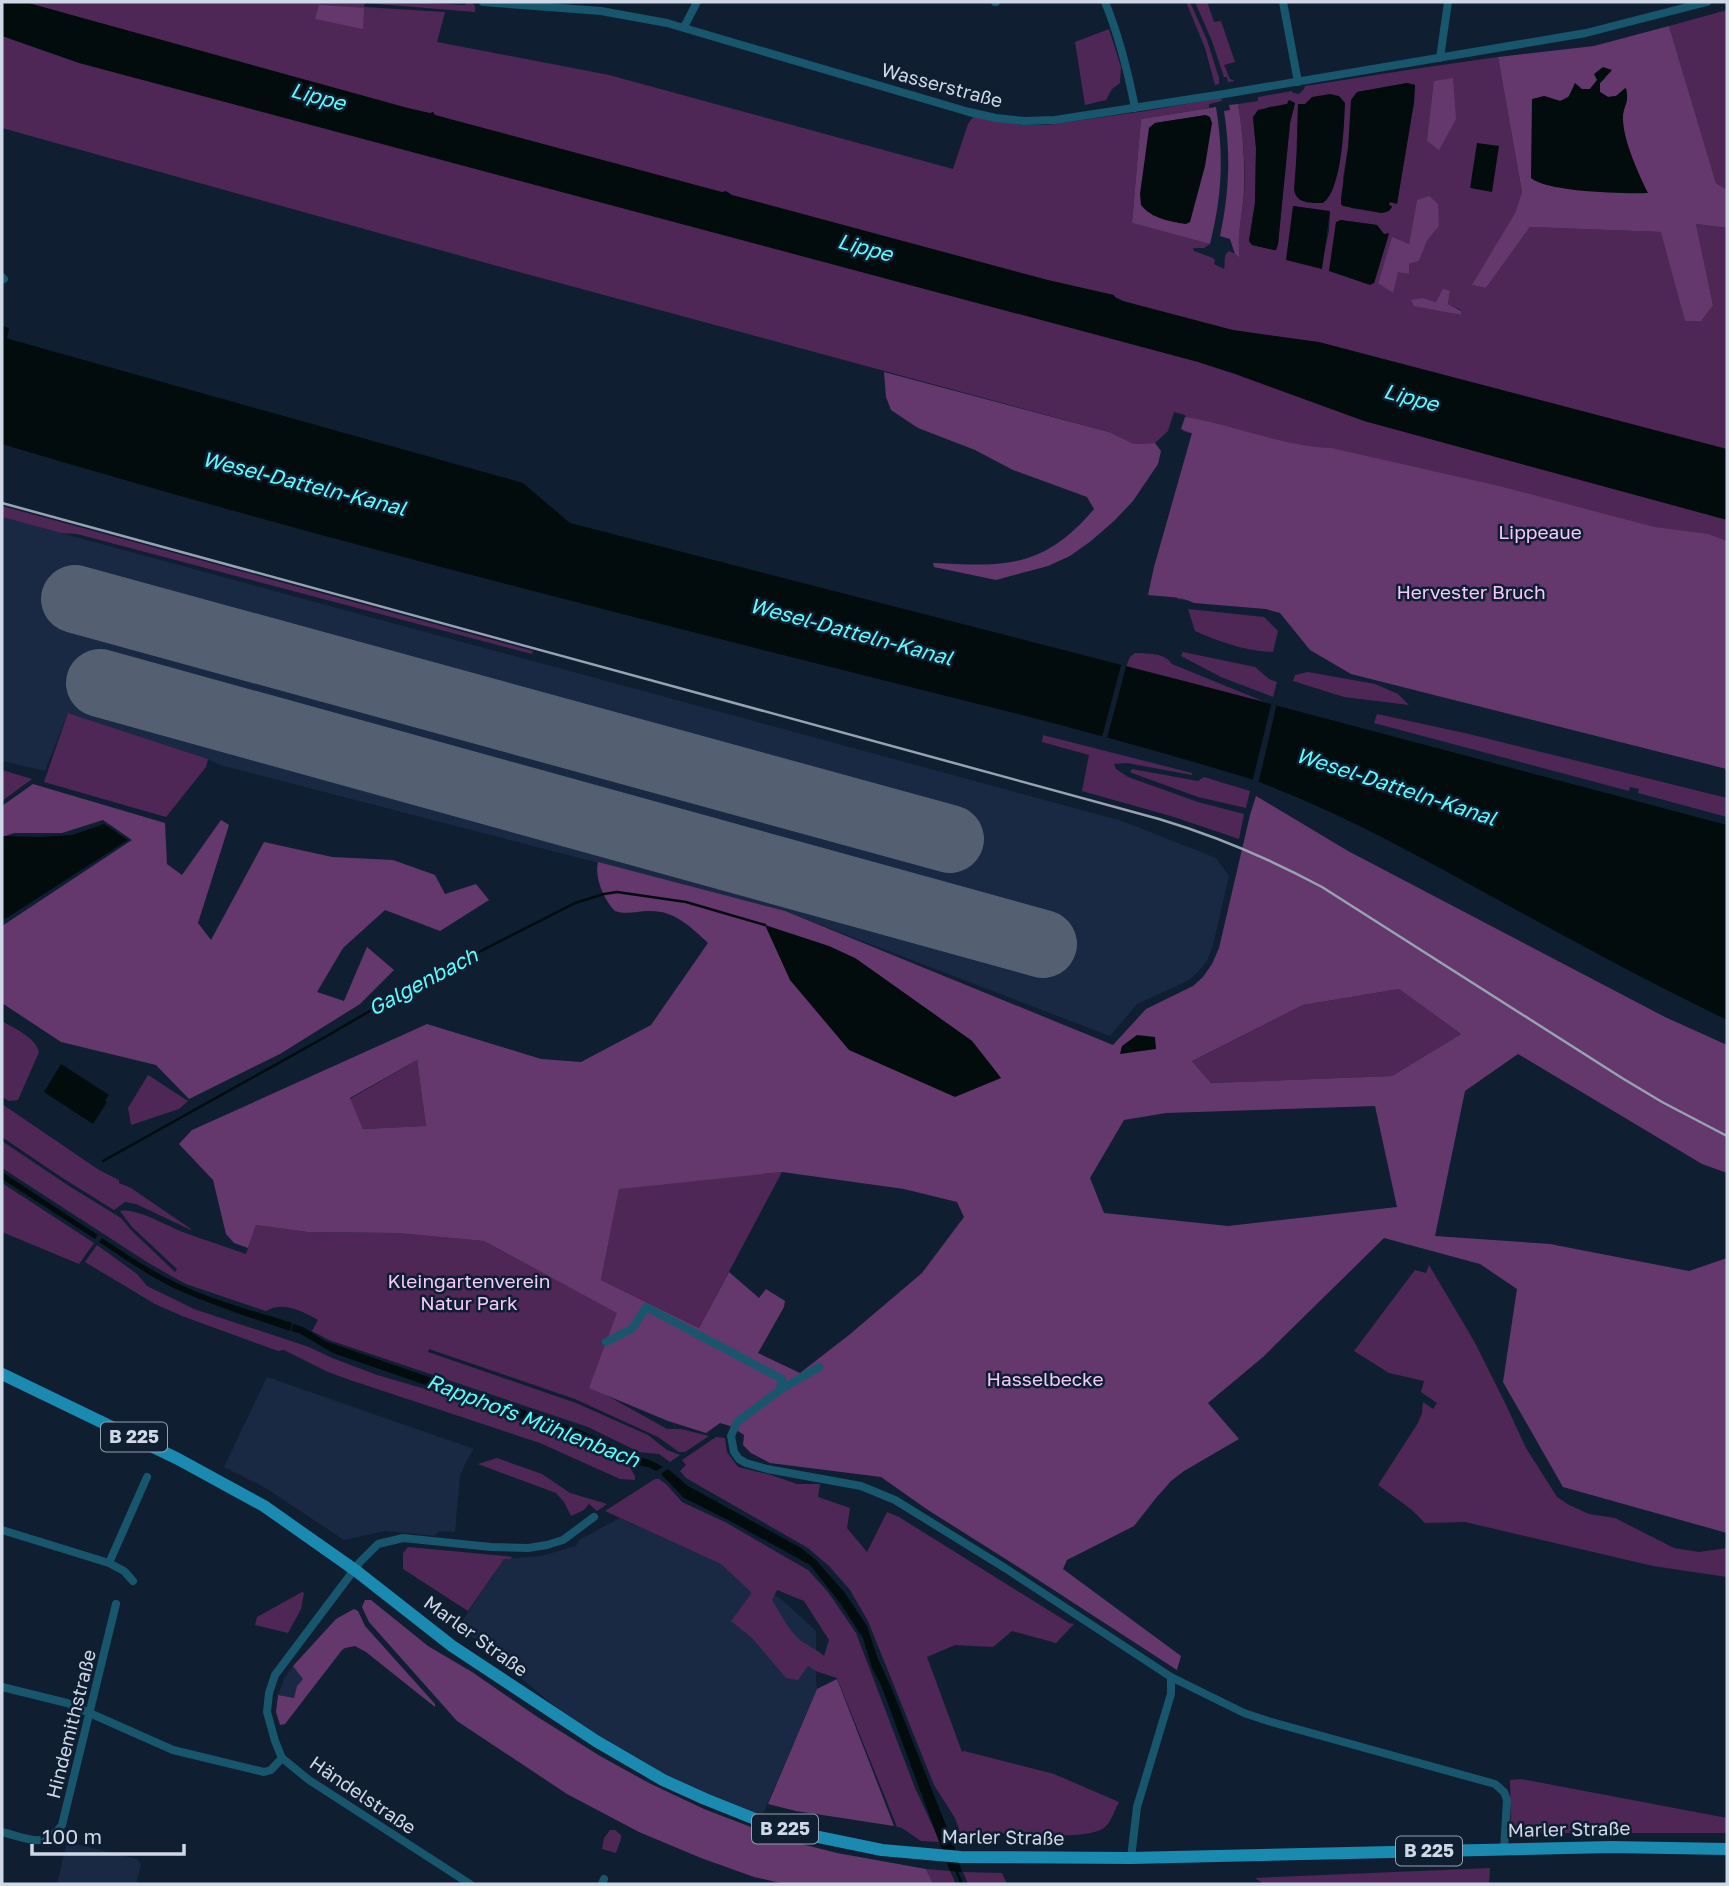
<svg xmlns="http://www.w3.org/2000/svg" width="1729" height="1886" viewBox="0 0 1729 1886" font-family="'Golos Text',sans-serif">
	<rect width="100%" height="100%" fill="#101e32"/>
	<path fill="#192943" d="M2,517L1122,821L1216,858L1229,876L1213,945L1207,961L1198,972L1189,980L1137,1004L1110,1036L784,911L220,765L208,759L68,713L45,771L2,761Z
		M267,1377L474,1449L466,1462L460,1476L455,1532L439,1531L434,1536L385,1531L344,1540L264,1487L224,1467Z
		M620,1518L721,1564L781,1599L816,1631V1679L817,1689L760,1821L596,1741L459,1626L504,1559L541,1556L576,1546L579,1540Z
		M293,1666L304,1679L297,1686L294,1698L278,1695L284,1679Z
		M72,1843L137,1859L141,1864L136,1884H57L66,1846L68,1844Z"/>
	<path fill="#4f2756" fill-rule="evenodd" d="M2,2H406L465,5L466,2H471L475,6V12L365,3L364,7L445,12L437,42L609,75L953,169L968,124L973,117L1021,125H1047L1146,111L1221,98L1222,101L1209,104V108L1141,119L1132,223L1210,244L1204,248H1193L1194,251L1213,258L1215,261L1214,264L1224,269C1226,262 1222,257 1229,251L1240,256C1236,236 1242,216 1244,196C1246,165 1243,135 1238,104L1258,101V97L1292,91L1293,93L1299,94L1304,89L1305,86L1414,69L1498,57L1522,192L1515,213L1473,285L1486,288L1530,227L1662,232L1685,320L1713,305L1696,224L1727,228V769L1409,687L1286,611L1178,599L1170,589L1194,434L1183,431L1186,417L1185,415L1174,412L1168,431L1155,443L1134,444L1109,432L490,264L2,128ZM1407,83L1415,85L1414,102L1397,203L1390,202L1382,213L1350,208L1343,178L1357,92ZM1289,100L1295,103L1290,123L1278,244L1276,250H1274L1252,245L1249,241L1255,203L1256,148L1253,117L1268,107L1287,104ZM1310,100L1344,125L1333,189L1326,201L1295,194L1298,104H1305ZM1417,201L1439,226L1427,241L1419,261L1409,264V274L1398,271L1378,283L1392,238L1409,244ZM1293,206L1330,212L1329,231L1321,269ZM1339,220L1377,225L1384,235L1389,234L1374,283ZM1450,292L1448,304L1461,310L1460,315L1438,310L1411,301L1423,298L1436,302Z
		M1186,2H1190L1207,40L1219,78V84L1215,85L1205,48Z
		M1195,2H1207L1214,22L1221,21L1235,62L1224,65L1230,79L1235,81L1228,82L1227,77H1224L1212,41Z
		M1727,10V190L1716,183L1669,26Z
		M1109,29L1121,67L1120,83L1112,89L1106,100L1085,105L1075,42Z
		M2,506L533,651L532,654L77,534L61,533L2,517Z
		M1188,609L1264,617L1278,631L1273,652C1245,651 1220,642 1195,631Z
		M1183,652L1255,667L1269,679L1277,682L1273,697L1221,677L1181,656Z
		M1135,653C1147,654 1164,652 1172,664L1265,702L1126,667L1130,657Z
		M1308,672L1375,684L1398,694L1409,705L1344,697L1293,681L1295,675Z
		M68,713L208,759L206,767L166,817L44,782Z
		M1377,714L1469,734L1727,798V817L1638,793L1639,789L1630,787L1629,791L1374,723Z
		M1043,735L1192,773V775L1127,763L1114,764L1116,769L1128,777L1198,802L1244,814L1239,839L1174,817L1082,791L1089,755L1042,742Z
		M1132,769L1198,781L1204,777L1250,791L1246,808L1198,797L1132,773L1130,772Z
		M2,770L32,779L2,801Z
		M1399,989L1461,1034L1392,1076L1211,1083L1192,1061L1303,1005Z
		M2,1021C15,1029 35,1037 39,1052L18,1100L9,1101L2,1097Z
		M417,1060L426,1126L363,1129L350,1099Z
		M148,1075L188,1101L179,1109L131,1125L128,1108Z
		M2,1104L99,1170L119,1180V1183L131,1188L191,1229V1230L136,1204L125,1202L114,1210L61,1177L2,1137Z
		M2,1141L69,1186L121,1218L131,1230L175,1272L177,1269L132,1227L120,1211C137,1207 170,1228 188,1234C207,1241 227,1247 246,1254L256,1225L308,1232L397,1233L484,1241L618,1313L590,1386L667,1429H681L709,1436L685,1452H679L658,1437L575,1399L429,1349L428,1352L576,1403L648,1435L667,1450L680,1455L670,1462L659,1454L639,1452L588,1427L329,1340L312,1331L318,1320C302,1311 283,1301 266,1311L186,1284L173,1277L147,1262L2,1168Z
		M782,1172L699,1328L601,1280L619,1188Z
		M2,1183L94,1243L79,1264L2,1232Z
		M97,1245L137,1274L147,1286L194,1309L309,1347L332,1358L377,1375L439,1393L553,1433L577,1443L598,1454L615,1459L629,1466L635,1476V1480L620,1479L540,1443L350,1380L328,1372L284,1350L278,1351L182,1316L155,1304L85,1262Z
		M1429,1265L1474,1341L1507,1407L1526,1448L1557,1497L1569,1505L1589,1514L1615,1518L1674,1548L1699,1552L1727,1548V1577L1653,1566L1465,1522L1425,1523L1412,1510L1378,1485L1418,1423L1422,1413L1423,1402L1433,1409L1437,1403L1421,1392L1424,1381L1389,1373L1354,1351L1415,1270L1426,1273Z
		M716,1437L725,1438L727,1452L738,1467L771,1475L797,1484H820L818,1497L850,1508L847,1528L867,1552L887,1512L899,1517L1069,1623L1074,1624L1056,1643L1012,1631L993,1647L955,1645L927,1657L962,1752L964,1751L1054,1774L1119,1802C1115,1809 1112,1820 1106,1826C1092,1842 1015,1833 993,1833C984,1838 973,1837 963,1841L955,1818L934,1785L868,1621L850,1590L829,1566L808,1548L686,1478L680,1471L686,1465L682,1460Z
		M497,1458L542,1474L570,1493L607,1504L597,1511L589,1504L584,1510L571,1516L564,1502L556,1493L478,1464Z
		M655,1479H659L666,1484L682,1502L725,1522L808,1570L828,1592L856,1633L915,1788L940,1842L921,1841L902,1828L897,1827L837,1678L818,1672L808,1666L798,1680L786,1678L752,1638L731,1621L751,1594V1592L721,1564L605,1511ZM777,1590L804,1601L829,1640L824,1656C817,1649 807,1646 800,1640C789,1631 779,1611 772,1600Z
		M408,1547L505,1556L512,1557L511,1559H504L468,1611L403,1569V1553Z
		M302,1592L304,1593L301,1609L288,1633L255,1625L257,1617Z
		M1521,1779L1727,1818V1833H1511L1510,1780Z
		M610,1830H615L621,1835V1839L616,1853L602,1849L604,1838Z
		M1490,1868L1489,1884H1264L1255,1878Z
		M926,1869L950,1871L956,1884H933Z
		M963,1872L1002,1873L1007,1884H968Z"/>
	<path fill="#65386d" fill-rule="evenodd" d="M319,5L364,8L363,29L315,19Z
		M1669,26L1716,183L1727,190V228L1696,224L1713,305L1701,321H1685L1661,232L1530,227L1486,288L1472,285L1515,213L1522,192L1498,57L1594,46ZM1606,77L1600,83V92L1608,97L1616,96L1625,88C1630,102 1624,103 1623,116C1620,134 1639,175 1647,192L1544,96L1560,101L1582,89H1590L1597,80Z
		M1453,78L1456,119L1439,150L1427,141L1434,81Z
		M1238,104C1243,133 1245,161 1244,191C1243,213 1236,235 1240,257L1235,254L1230,239L1220,236C1229,194 1231,154 1224,111L1230,110L1229,105Z
		M1216,107C1224,156 1222,196 1210,244L1132,223L1141,119ZM1206,115L1186,224L1152,215L1149,128L1155,123Z
		M1429,196L1438,204L1439,226L1427,241L1419,261L1409,264V274L1398,272L1393,293L1378,283L1392,237L1409,244L1417,200Z
		M1443,289L1450,291L1448,304L1461,311V315L1414,306L1411,300L1423,298L1436,302Z
		M884,372L1109,432L1134,444L1155,443L1161,451L1158,464L1133,501L1114,521L1091,541L1070,556L1048,566L996,580L934,567L933,563C1006,567 1044,568 1094,509L1087,497L1013,470L975,450L918,428L891,410L886,397Z
		M1185,417C1234,425 1282,446 1331,448L1499,486L1654,527L1708,534L1727,541V769L1351,674L1310,650L1280,613L1266,609L1194,603L1182,598L1148,595L1154,567L1192,433L1181,429Z
		M33,784L165,823L167,864L182,875L221,820L229,825L198,923L211,940L264,842L332,857L393,860L435,875L445,894L476,884L489,900L440,931L385,910L343,948L317,992L344,1001L367,947L394,970L360,1004L280,1054L189,1099L156,1065L61,1042L2,1003V926L132,840L103,820L62,833H14L2,837V806Z
		M1256,796L1348,851L1665,1017L1727,1045V1173L1702,1164L1518,1054L1465,1091L1435,1236L1550,1244L1689,1271L1727,1258V1533L1563,1487L1503,1382L1517,1289L1480,1264L1384,1238L1263,1357L1208,1403L1239,1439L1184,1471L1171,1481L1156,1498L1134,1526L1067,1560L1063,1569L1181,1656L1177,1670L1012,1563L928,1510L881,1477L770,1463L751,1453L743,1445L744,1435L730,1426L720,1423L706,1433L668,1421L589,1388L617,1313L484,1241L397,1233L308,1232L256,1225L248,1248L234,1243L226,1234L213,1180L179,1144L192,1130L427,1024L541,1059L581,1062L651,1025L708,943C691,927 674,910 649,911C637,911 627,915 615,911C604,900 594,877 598,862L785,911L1113,1045L1146,1009L1193,986L1203,977L1212,964L1219,948L1250,815ZM855,958L972,1041L1001,1078ZM1399,989L1461,1034L1392,1076L1211,1083L1192,1061L1303,1005ZM417,1060L426,1126L363,1129L350,1098ZM1375,1106L1397,1207L1228,1226L1104,1213L1090,1178L1124,1120L1166,1113ZM782,1172L904,1189L957,1202L964,1217L922,1273L849,1335L800,1373L758,1353L784,1307L785,1301L766,1289L759,1298L729,1272L699,1328L601,1280L619,1189Z
		M365,1600H371L428,1646L472,1672L536,1716L600,1756L649,1783L704,1809L782,1839L837,1853L926,1869L933,1884H785L754,1877L701,1858L639,1832L567,1794L457,1721L369,1622L362,1607Z
		M354,1609L358,1611L365,1626L435,1704V1707L366,1652L355,1646L345,1648L342,1650L285,1724L280,1725L276,1712L278,1695L294,1698L297,1686L303,1679L293,1666L336,1619Z
		M837,1679L894,1826L796,1811L768,1804L817,1689Z"/>
	<path fill="#020c0d" d="M2,2H25L408,108L430,113L433,112L435,115L722,192L726,191L732,195L1048,280L1114,295L1115,297L1123,301L1233,330L1319,342L1727,449V520L1364,421L1235,374L1198,362L79,63L2,36Z
		M1603,67L1612,70L1600,83V92L1608,97L1616,96L1626,88C1630,105 1622,106 1623,120C1624,142 1638,173 1648,193C1625,194 1547,192 1531,178L1532,99L1544,96L1560,101L1568,98L1575,83L1582,89H1590L1597,80L1594,74Z
		M1407,83L1415,85L1414,102L1397,204L1390,202L1389,205L1392,206C1391,211 1387,212 1382,213L1343,206L1341,204V198L1348,149L1351,100L1357,92Z
		M1330,94L1339,96L1345,103C1344,126 1342,189 1323,203C1310,203 1296,204 1294,189L1297,151L1298,104H1305L1312,97Z
		M1289,100L1295,103L1290,123L1278,244L1276,250H1274L1252,245L1249,241L1255,203L1256,148L1253,117L1258,110L1287,104Z
		M1206,115L1210,117L1212,123L1205,166L1190,222L1186,224C1171,222 1151,218 1141,205L1140,194L1149,128L1155,123Z
		M1477,143L1499,146L1492,192L1470,188Z
		M1293,206L1330,211L1322,269L1286,260Z
		M1341,220L1377,225L1384,234L1389,233L1374,283L1370,285L1329,271L1336,222Z
		M2,326L9,328L7,338L9,339L523,483L570,523L1188,682L1727,825V1020C1650,983 1575,942 1500,901C1419,856 1338,811 1251,779C1091,730 929,692 767,651C511,586 255,520 2,444Z
		M104,824L128,840L2,921V837L3,836L39,837L72,835Z
		M765,925L829,946L855,958L972,1041L1001,1078L955,1097L849,1050L790,980Z
		M1137,1035L1155,1037L1156,1049L1120,1054L1122,1046Z
		M61,1064L109,1095L105,1100L107,1102L93,1124L44,1092Z
		M2,1172L98,1235L95,1239L2,1179Z
		M102,1238C125,1253 148,1269 173,1281C210,1300 252,1310 292,1323L290,1331C252,1318 214,1306 178,1290C150,1277 125,1259 99,1242Z
		M293,1324L303,1327L325,1341L573,1427C589,1434 605,1441 620,1449C634,1457 650,1458 663,1467L656,1471L648,1467L627,1463L590,1444L547,1427L333,1353L299,1333L291,1331Z
		M668,1469L688,1486L801,1548L816,1560L845,1593L867,1626L878,1659L891,1687L953,1843L962,1872L950,1871L881,1685L872,1668L863,1638L840,1603L810,1565L732,1522L684,1498L661,1474Z"/>
	<path fill="#101e32" d="M1122,662L1127,663L1106,742L1101,741Z
		M1272,701L1277,703L1258,785L1252,783Z"/>
	<g fill="none" stroke-linecap="round" stroke-linejoin="round">
		<path stroke="#020c0d" stroke-width="2.5" d="M103,1161L327,1036L416,984L575,903L604,894L617,892L686,902L765,925
			M955,1868L962,1884"/>
		<path stroke="#546072" stroke-width="68" d="M75,599L950,839
			M100,683L1043,944"/>
		<path stroke="#17566d" stroke-width="8" d="M483,2L601,11L667,23L969,112L996,118L1024,121L1055,120L1224,94L1586,33L1707,2
			M995,2H996
			M1105,2C1119,36 1128,72 1135,108
			M1283,2L1298,82
			M684,27L697,2
			M1440,58L1448,2
			M2,277L4,279
			M606,1342L633,1328L646,1307L782,1379L780,1390
			M819,1367L780,1390L737,1422L731,1436L734,1452L739,1459L746,1463L767,1469L861,1486L895,1500L1005,1568L1171,1677L1244,1713L1268,1721L1495,1784L1504,1792L1507,1800L1504,1849
			M2,1530L109,1563L147,1477
			M109,1563L124,1571L133,1581
			M2,1687L67,1703L173,1750L264,1772L271,1770L282,1758
			M2,1832C27,1838 45,1850 62,1825L116,1604
			M1131,1858L1137,1807L1171,1694V1677
			M470,1884L309,1780L282,1758L275,1741L267,1712L269,1693L275,1675L360,1562L378,1544L403,1538L491,1547L528,1548L547,1545L563,1540L594,1517
			M602,1884L604,1879"/>
		<path stroke="#1b8ab1" stroke-width="12" d="M2,1374L178,1459L264,1506L355,1570L452,1646L596,1741L663,1780L705,1799L760,1821L804,1834L882,1850L961,1857L1131,1858L1611,1847L1727,1849"/>
		<path stroke="#97a2b2" stroke-width="2.5" d="M2,503L1159,819C1216,836 1270,859 1322,887L1622,1078L1662,1102L1727,1136"/>
	</g>
	<g text-anchor="middle" stroke-width="5" stroke-linejoin="round" paint-order="stroke">
		<g fill="#101e32" stroke="#95a0b0" stroke-width="2">
			<rect x="101" y="1422.5" width="66" height="29" rx="5"/>
			<rect x="752" y="1814.5" width="66" height="29" rx="5"/>
			<rect x="1396" y="1836.5" width="66" height="29" rx="5"/>
		</g>
		<g font-size="18" font-weight="bold" fill="#ced8e6">
			<text x="134" y="1443">B 225</text>
			<text x="785" y="1835">B 225</text>
			<text x="1429" y="1857">B 225</text>
		</g>
		<g font-size="19" fill="#ced8e6" stroke="#101e32">
			<text transform="translate(942 85) rotate(15)" y="7">Wasserstraße</text>
			<text transform="translate(476 1636) rotate(36)" y="7">Marler Straße</text>
			<text transform="translate(71 1724) rotate(-76)" y="7">Hindemithstraße</text>
			<text transform="translate(363 1795) rotate(34)" y="7">Händelstraße</text>
			<text transform="translate(1569 1829) rotate(-1)" y="7">Marler Straße</text>
			<text transform="translate(1003 1837) rotate(1)" y="7">Marler Straße</text>
		</g>
		<g font-size="19" fill="#f3cafa" stroke="#101e32">
			<text x="1540" y="539">Lippeaue</text>
			<text x="1471" y="599">Hervester Bruch</text>
			<text x="469" y="1288">Kleingartenverein<tspan x="469" dy="22">Natur Park</tspan></text>
			<text x="1045" y="1386">Hasselbecke</text>
		</g>
		<g font-size="21" font-style="italic" fill="#5efbfd" stroke="#101e32">
			<text transform="translate(318 97) rotate(15)" y="7">Lippe</text>
			<text transform="translate(865 248) rotate(15)" y="7">Lippe</text>
			<text transform="translate(1411 398) rotate(15)" y="7">Lippe</text>
			<text transform="translate(304 484) rotate(14)" y="7">Wesel-Datteln-Kanal</text>
			<text transform="translate(851 632) rotate(15)" y="7">Wesel-Datteln-Kanal</text>
			<text transform="translate(1396 787) rotate(18)" y="7">Wesel-Datteln-Kanal</text>
			<text transform="translate(423 982) rotate(-28)" y="7">Galgenbach</text>
			<text transform="translate(533 1421) rotate(21)" y="7">Rapphofs Mühlenbach</text>
		</g>
	</g>
	<rect width="1729" height="1886" fill="none" stroke="#ced8e6" stroke-width="7"/>
	<path d="M32 1844v10h152v-10" fill="none" stroke="#ced8e6" stroke-width="3.5"/>
	<text x="42" y="1844" font-size="21" fill="#ced8e6" stroke="#101e32" stroke-width="5" paint-order="stroke">100 m</text>
</svg>
